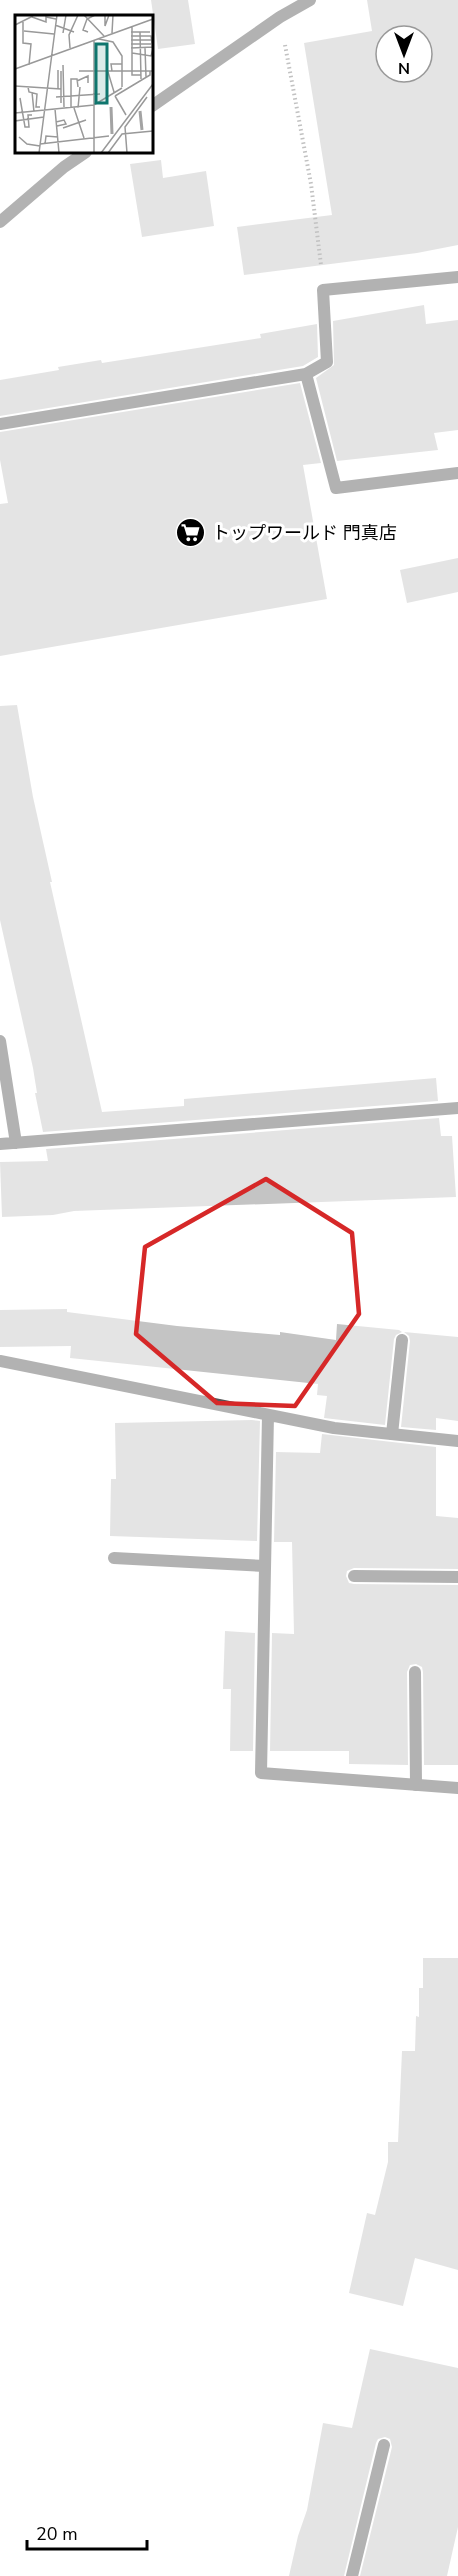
<svg xmlns="http://www.w3.org/2000/svg" width="458" height="2576" viewBox="0 0 458 2576" font-family="'Nunito Sans','Noto Sans JP',sans-serif">
	<rect width="100%" height="100%" fill="#fff"/>
	<path fill="#c4c4c4" fill-rule="evenodd" d="M151,0H188L195,44L158,49Z
		M367,0H458V245L417,253L244,275L237,227L332,215L304,43L372,31ZM386,36H422V72H386Z
		M161,160L163,178L206,171L214,226L142,237L130,164Z
		M424,305L426,324L458,320V430L434,433L438,450L337,461L316,378L334,365L333,321Z
		M317,324L318,357L303,366L0,416V380L59,370L58,367L101,360L102,363L261,338L260,334Z
		M300,383L321,463L303,465L327,599L0,656V504L8,503L0,460V432Z
		M458,558V592L407,603L400,570Z
		M17,705L33,797L52,882H50L102,1112L184,1106V1099L436,1078L438,1101L43,1132L35,1093H37L33,1068L0,920V706Z
		M439,1118L441,1136H452L456,1197L74,1211L53,1215L2,1217L0,1162L48,1161L46,1149Z
		M67,1309V1312L177,1326L280,1335V1332L336,1340L337,1324L399,1330L402,1332L396,1335L394,1339L385,1425L324,1418L327,1396L317,1395L318,1384L70,1358L71,1346L0,1347V1310Z
		M404,1332L458,1337V1421L436,1418V1430L401,1427L410,1341L409,1336Z
		M252,1420L260,1421L257,1541L110,1536L111,1479H116L115,1423Z
		M322,1434L436,1447V1516L458,1518V1569L354,1568L347,1571L346,1576L349,1583L354,1584L458,1585V1765H424L423,1672L422,1667L416,1664L410,1665L407,1672L408,1765L349,1764V1751H270L272,1633L294,1634L292,1542H274L276,1452L320,1453Z
		M225,1631L255,1633L253,1751H230L231,1689H223Z
		M423,1958H458V2270L415,2258L403,2306L349,2293L367,2213L375,2215L388,2162V2142H398L402,2051H415L416,2016L419,2017V1988H423Z
		M370,2349L458,2368V2527L447,2576H360L392,2447L390,2439L385,2437L378,2439L376,2443L344,2576H289L298,2536L307,2510L323,2423L352,2428Z"/>
	<g fill="none" stroke-linecap="round" stroke-linejoin="round">
		<path stroke="#777" stroke-width="4" stroke-dasharray="1.5 3" stroke-linecap="butt" d="M285,45L311,184L321,265"/>
		<path stroke="#555" stroke-width="12" d="M392,1434L402,1340
			M114,1558L265,1566
			M354,1576L458,1577
			M415,1672L416,1785
			M352,2576L384,2445"/>
		<path stroke="#555" stroke-width="12" d="M152,106L280,17L310,0
			M0,222L64,167L86,152
			M306,374L327,362L323,290L458,277
			M0,424L306,374L336,488L458,473
			M0,1041L16,1143
			M0,1144L458,1108
			M0,1361L334,1428L458,1441
			M268,1415L261,1773L458,1788"/>
	</g>
	<path d="M0 0H458V2576H0ZM266,1179L352,1233L359,1314L295,1406L217,1403L136,1334L145,1247Z" fill="#fff" fill-opacity=".55" fill-rule="evenodd"/>
	<path fill="none" stroke="#d62828" stroke-width="4.5" stroke-linejoin="round" d="M266,1179L352,1233L359,1314L295,1406L217,1403L136,1334L145,1247Z"/>
	<defs>
		<symbol id="supermarket-disc" viewBox="-11 -11 22 22"><circle r="9.5" fill="#000" stroke="#fff"/><path d="M-6-5.5h2.5l.6 2H6L4.5 2H-2.5L-4.4-4H-6ZM-1.5 3.2a1.3 1.3 0 1 0 .1 0ZM3 3.2a1.3 1.3 0 1 0 .1 0Z" fill="#fff"/></symbol>
	</defs>
	<g fill-rule="evenodd">
		<use href="#supermarket-disc" x="174" y="516" width="33" height="33"/>
	</g>
	<g text-anchor="middle" stroke-width="6" stroke-linejoin="round" paint-order="stroke">
		<g font-size="18" fill="#000" stroke="#fff" text-anchor="start">
			<text x="212" y="539">トップワールド 門真店</text>
		</g>
	</g>
	<g transform="translate(15 15)">
		<rect width="138" height="138" fill="#fff"/>
		<path fill="none" stroke="#a3a3a3" stroke-width="3" d="M96,92L97,119M125,96L127,115"/>
		<path fill="none" stroke="#999" stroke-width="1.5" d="M69,0L89,21M90,0V11L94,0M17,2L31,7V2L41,4M8,7V28L16,29L14,50M0,10L18,1M40,10L59,17M117,12V60H126M9,16L39,19M73,17L68,15L72,4L80,0M116,17H135M125,17L126,64M48,18L51,0M97,18L98,0M116,21H136L138,34L136,41L117,38M84,24L98,27L107,41V72M116,25H136M116,29H136M55,33L54,20L63,0M116,33L138,32M130,33L131,62M48,50L49,92M0,54L138,4M64,56H106M97,56L96,49H107M106,56H138M93,57L99,77M62,66L73,61V68M0,71L46,74M13,72L14,77L22,79L21,92H25M43,74V55M17,77L19,97M100,81L135,60V56M100,81L111,100M41,82L85,79M5,83L10,112H14L13,100H17M46,88V56M56,92V64H62L63,72M59,93L69,123M63,93L65,72M40,94L44,138M0,98L79,90L107,73M41,107L49,105L51,109L42,111M0,112V106L29,102M48,113L71,105M4,122L12,129L25,131M25,129L94,121M30,129L31,121L43,122M24,138L42,0M79,138V25M86,138L138,69M93,138L107,119L138,116M112,138L110,112L132,82"/>
		<path fill="#0f766e" fill-opacity="0.15" stroke="#0f766e" stroke-width="3" d="M81,29H92V88H81Z"/>
		<rect width="138" height="138" fill="none" stroke="#000" stroke-width="3"/>
	</g>
	<g transform="translate(404 54) rotate(180)"><circle r="28" fill="#ffffff" stroke="#999999" stroke-width="1.5"/>
	<path d="M0-4.5L10 22L0 15L-10 22Z" fill="#000000"/>
	<text y="-9" font-size="16" font-weight="bold" text-anchor="middle" fill="#000000">N</text>
	</g>
	<path d="M27 2540v9h120v-9" fill="none" stroke="#000000" stroke-width="3"/>
	<text x="36" y="2540" font-size="18" fill="#000000" stroke="#ffffff" stroke-width="4.5" paint-order="stroke">20 m</text>
</svg>
